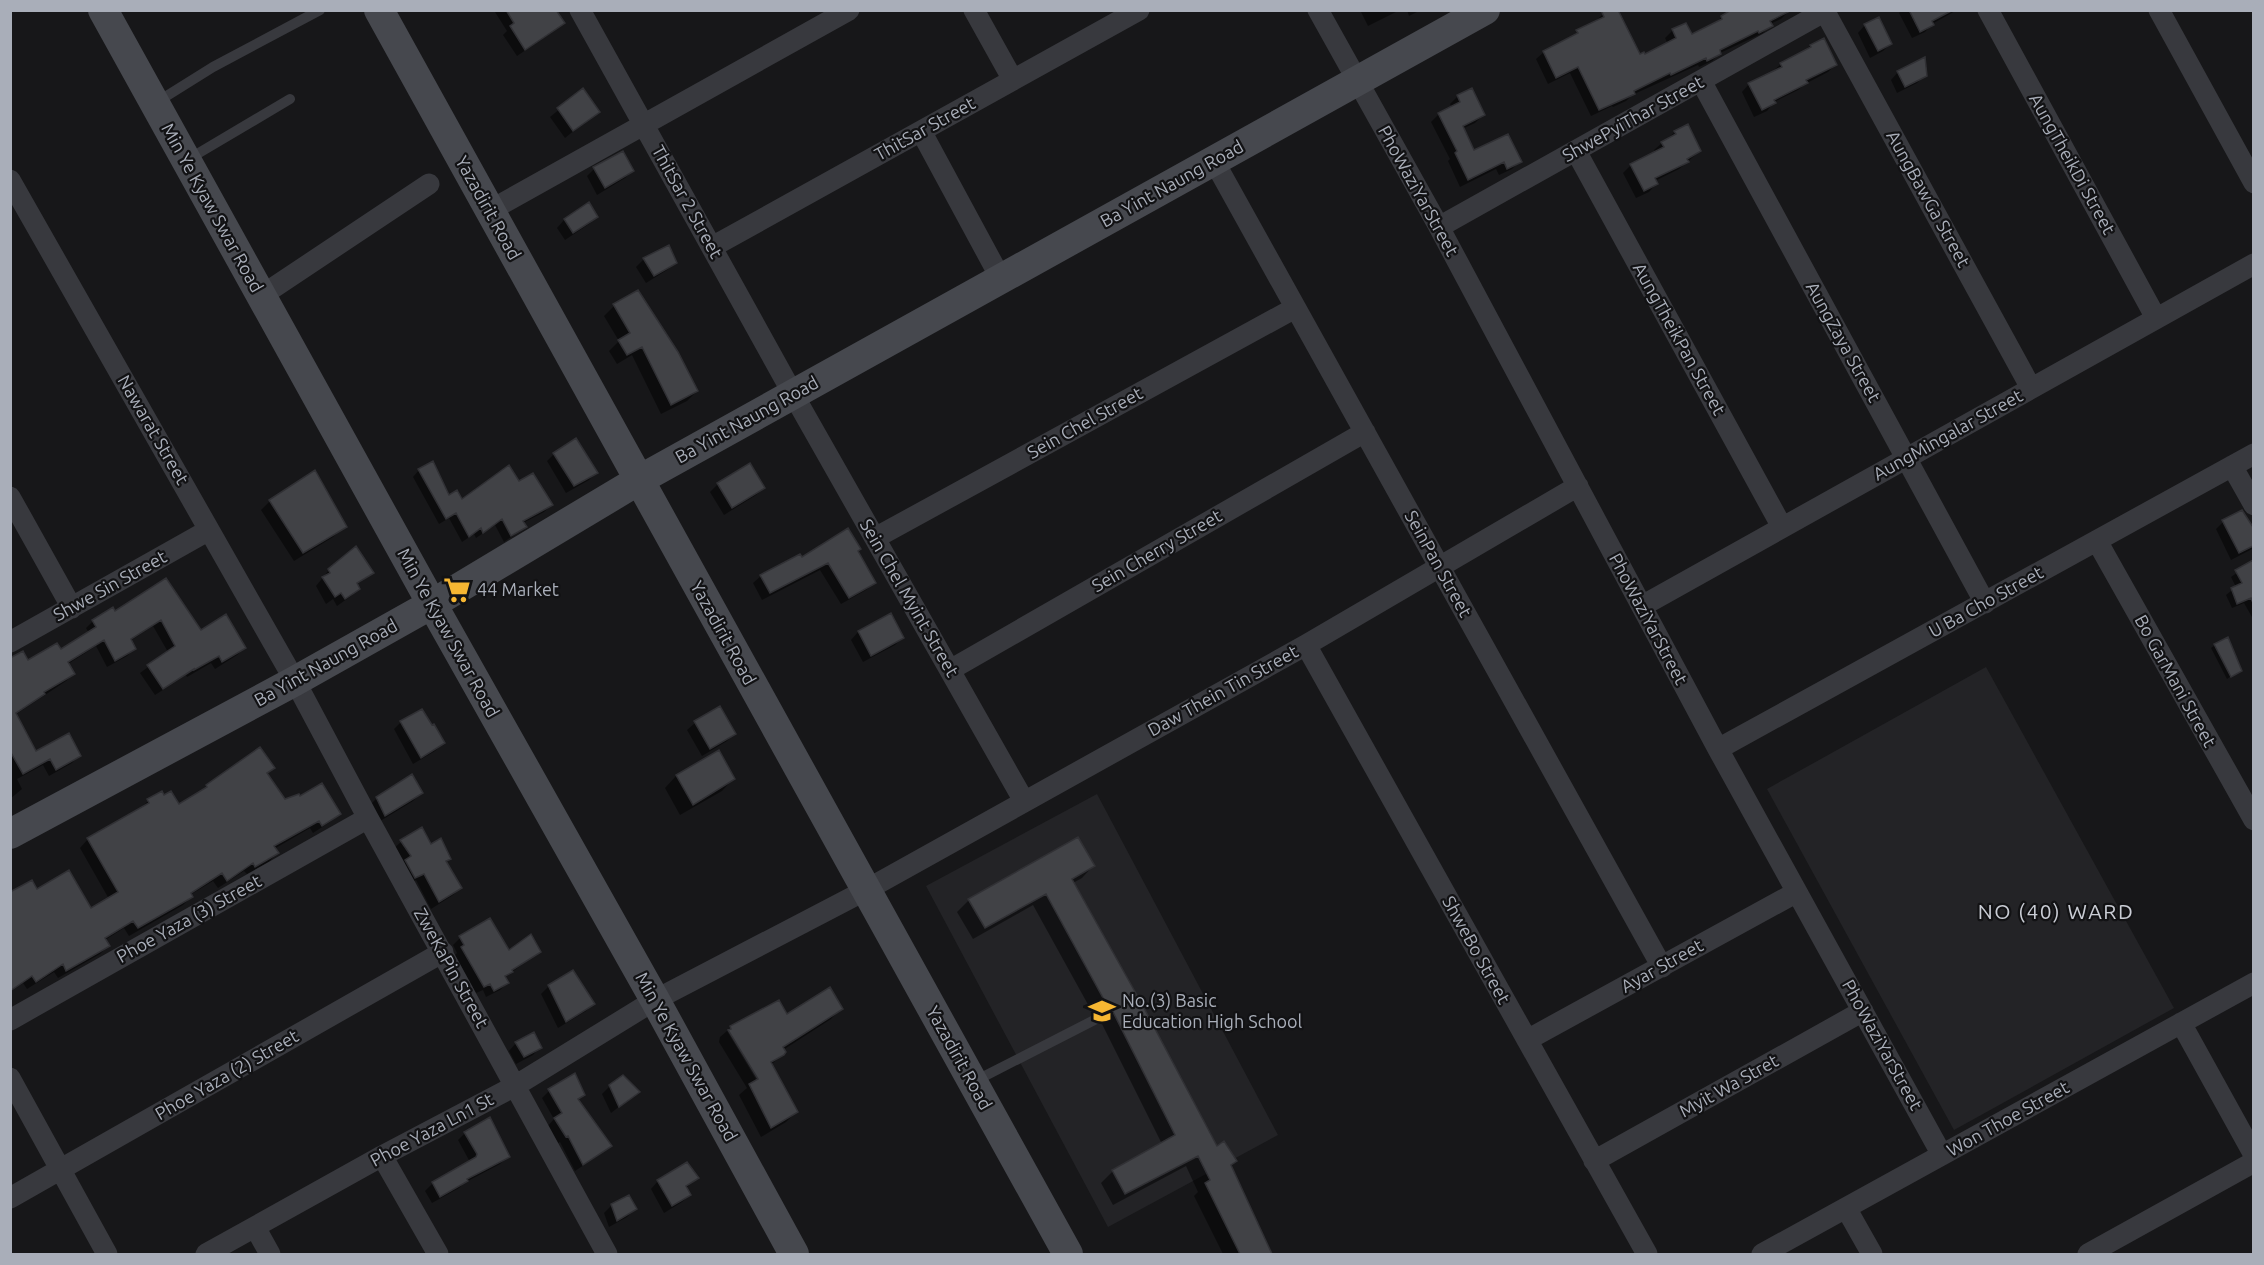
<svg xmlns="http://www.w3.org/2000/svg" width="2264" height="1265" viewBox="0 0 2264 1265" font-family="Ubuntu,sans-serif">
	<rect width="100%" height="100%" fill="#171719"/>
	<path fill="#232326" d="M1986,667L2174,1008L1954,1130L1767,789Z
		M1097,794L1278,1135L1108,1227L926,886Z"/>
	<path fill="#0007" d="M496,10H555L563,23L555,30L517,56L503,35L507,31L495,12Z
		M1360,10H1400L1368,26Z
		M1407,10H1421L1409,16Z
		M1902,10H1957L1932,24L1925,32L1912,38L1899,13Z
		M1789,11L1781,19L1770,24L1763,33L1720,53L1712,61L1699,67L1698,65L1632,95L1626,101L1613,107L1612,106L1591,116L1570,73L1548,84L1536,59L1544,52L1570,39L1577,32L1595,22L1603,14L1639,56H1644L1668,44L1665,38L1672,31L1685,25L1691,36L1713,25L1722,17Z
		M1865,25L1890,44L1883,51L1870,58L1858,33Z
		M1823,40L1835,65L1828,72L1805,84L1798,90L1774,102L1767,111L1754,117L1742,92L1749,84L1773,71L1781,64L1804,52L1810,46Z
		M1898,72L1925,75L1917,83L1897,93L1891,80Z
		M583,90L598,111L565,138L550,117Z
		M1458,96L1483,115L1475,123L1462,129L1474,152L1520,161L1512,169L1499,175L1496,169L1460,187L1448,161L1450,159L1431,122L1439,114L1452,107L1450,104Z
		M1688,126L1700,151L1679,169L1655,181L1656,184L1649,192L1636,198L1623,173L1631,165L1656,153L1654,150L1662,143L1675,132Z
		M594,169L632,171L625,178L597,195L587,176Z
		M589,204L597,217L589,224L565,240L557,228L564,220Z
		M644,259L675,263L667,270L646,283L636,267Z
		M637,292L697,391L687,401L661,414L632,355L617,364L609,351L619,341L604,316L614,306Z
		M554,454L596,472L589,480L566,493L547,461Z
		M419,470L448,497L461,502L518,483L551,505L544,512L523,523L525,527L504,542L495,525L476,538L474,534L462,542L449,518L439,524L413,477Z
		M718,484L764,488L756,495L724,515L710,492Z
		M270,501L343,527L333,537L294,561L261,510Z
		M2242,512L2254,530V548L2231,560L2216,529L2223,522Z
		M857,552L874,583L866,590L841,604L820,570L762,600L753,583L761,576L801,559Z
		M2251,563L2254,568L2252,617L2244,603L2232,608L2226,595L2236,587L2231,577Z
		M329,570L372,573L356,585L358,588L351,596L337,606L333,599L326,604L316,586Z
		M165,580L200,632L244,648L237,655L215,669L211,663L187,677L186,675L155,695L140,673L168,652L153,626L130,641L134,649L127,656L107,667L96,646L68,664L73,674L66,681L15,715L35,753L79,755L72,763L49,776L43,765L17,779L22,789L10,799V660L27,662L60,651L89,633L86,628L93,621L115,613Z
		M891,615L903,637L895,645L863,662L851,640L858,632Z
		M2215,645L2240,670L2227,679L2211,648Z
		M719,708L734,733L727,741L702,756L687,730L695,723Z
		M401,722L443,743L435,751L413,764L394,729Z
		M718,752L733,779L722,791L680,815L665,788L676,776Z
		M273,768L266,774L285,801L339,813L330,822L313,833L310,828L274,849L277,853L269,862L247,874L244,871L218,888L213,881L190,895L191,897L183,905L129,936L124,928L105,940L108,946L100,954L58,978L54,972L27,989L23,983L10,992V894L36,891L90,911L109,899L80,848L88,839L140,809L148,801L164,797L178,806L199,793L207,786Z
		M411,776L421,793L413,801L377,823L369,806L377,798Z
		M421,829L430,846L449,858L445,862L460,888L453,895L431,909L416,880L408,885L393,849L401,842Z
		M1093,866L1082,878L1073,883L1216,1149L1230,1166L1270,1254H1223L1194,1196L1198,1192L1186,1166L1113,1205L1101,1183L1113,1171L1162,1144L1101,1022L1096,1019L1033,905L973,939L957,912L969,900Z
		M460,938L509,952H539L504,978L507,983L500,990L486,997L483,990L476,993L455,955L457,953L453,945Z
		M549,986L593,1004L586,1011L558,1028L541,994Z
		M841,1008L831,1019L783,1050L784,1052L771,1065L797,1111L786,1122L761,1137L739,1095L747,1088L719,1042L720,1037L727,1031L760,1086L763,1085L730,1030H728L730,1027Z
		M516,1043L540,1047L533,1055L516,1064L509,1051Z
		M610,1086L638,1092L611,1113L602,1094Z
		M549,1091L583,1094L577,1100L610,1146L602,1153L575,1171L560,1142L558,1143L547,1127L554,1119L542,1098Z
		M465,1133L508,1156L500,1164L464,1183L459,1188L432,1203L425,1191L433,1183L470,1162L458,1140Z
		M697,1178L686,1188L690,1195L682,1202L664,1213L651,1189L658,1181Z
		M612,1205L635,1209L627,1217L609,1227L604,1213Z"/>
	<path fill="#414246" stroke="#313135" stroke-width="1.5" d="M506,10H556L565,23L525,50L510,26L514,23Z
		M1601,10H1618L1640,54L1644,52L1645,54L1676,38L1672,29L1686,23L1692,34L1722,19L1721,16L1731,10H1792L1770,21L1773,26L1759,33L1758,31L1720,50L1721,54L1707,61L1706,58L1671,75L1670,73L1634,91L1635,94L1599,110L1578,67L1556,78L1543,51L1578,33L1576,30L1604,17Z
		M1909,10H1953L1932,21L1934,25L1920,32Z
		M1879,17L1892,44L1878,51L1864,24Z
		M1824,38L1837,65L1806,80L1808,83L1774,100L1776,103L1762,110L1748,83L1782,67L1780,63L1811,47L1810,45Z
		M1925,57L1927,76L1905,87L1897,71Z
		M583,88L600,112L573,131L557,108Z
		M1472,88L1485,115L1463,126L1474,150L1508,134L1522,162L1507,169L1504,162L1468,180L1455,153L1457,151L1438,113L1460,102L1457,95Z
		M1688,124L1701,151L1687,159L1689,162L1655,178L1658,184L1644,191L1630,164L1664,147L1661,142L1676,134L1674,131Z
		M623,151L634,171L605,188L593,167Z
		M589,202L598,217L573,233L564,219Z
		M669,245L677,263L654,276L643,258Z
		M638,290L678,352L698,391L671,405L642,347L627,355L618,340L630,333L613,304Z
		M576,438L598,473L574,486L553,453Z
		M433,461L449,495L457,490L462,499L509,465L519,481L533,473L553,505L523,521L527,527L511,536L502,519L483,533L481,528L469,537L456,513L446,519L418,469Z
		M750,463L765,488L732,508L717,483Z
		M315,470L347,527L303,553L269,500Z
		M2242,510L2253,527V546L2239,553L2222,520Z
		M848,528L861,549L858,551L876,583L849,598L828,563L770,593L760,575L800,554L802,557Z
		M356,546L374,573L357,583L360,589L345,599L341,593L335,597L322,577L330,573L328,569Z
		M2253,560V603L2251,598L2237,604L2231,588L2242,583L2235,570Z
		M166,578L201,630L226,614L246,648L222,662L219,656L194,670V669L163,689L147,665L175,646L161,620L131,639L136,649L115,661L104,640L68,662L75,674L44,692L45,694L16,713L36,751L69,733L81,756L56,770L50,759L23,774L10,751V658L23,651L28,660L57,643L61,649L96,627L92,620L113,607L115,611Z
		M891,613L904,638L871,656L858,631Z
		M2228,637L2242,671L2231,677L2214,644Z
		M720,706L736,734L710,749L694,721Z
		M422,709L432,725L434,724L445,743L421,758L400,721Z
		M260,747L275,768L267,773L285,799L299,794L300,796L322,783L341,814L322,826L319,821L274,846L279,853L255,867L253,863L227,881L222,873L191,893L193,897L138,928L133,921L105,938L110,946L66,971L63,964L36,982L32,976L10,991V892L32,880L37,889L69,870L91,908L118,892L87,838L149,803L147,799L162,791L164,795L171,791L179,804L207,787L206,785Z
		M719,750L735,779L693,805L676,775Z
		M412,774L423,793L385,816L376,797Z
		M422,827L431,844L441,838L451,859L446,861L462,888L439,902L424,874L415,878L405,860L411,856L400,840Z
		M1078,837L1095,866L1072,879L1143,1006L1217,1146L1224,1141L1237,1161L1231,1165L1272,1254H1240L1205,1183L1210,1180L1198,1156L1125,1194L1112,1170L1175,1135L1112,1010L1108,1007L1046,894L985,928L968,899Z
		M490,918L509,950L531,934L541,952L512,970L513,972L505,976L509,983L494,991L490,984L484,987L461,947L464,945L459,936Z
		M573,970L595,1004L566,1022L548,985Z
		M830,987L843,1009L783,1047L786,1052L784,1055L771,1062L798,1112L771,1128L749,1084L758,1079L728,1030L731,1029L730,1026L779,1000L787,1014Z
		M534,1032L542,1048L524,1057L515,1042Z
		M575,1073L585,1095L578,1099L612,1146L583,1165L568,1136L566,1137L554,1118L562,1113L548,1089Z
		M623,1075L640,1092L619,1107L609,1085Z
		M490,1117L510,1157L467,1179L468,1181L440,1197L432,1182L476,1157L477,1154L464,1132Z
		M687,1162L699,1178L686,1186L691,1195L672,1206L657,1180Z
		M629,1195L637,1209L617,1221L611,1204Z"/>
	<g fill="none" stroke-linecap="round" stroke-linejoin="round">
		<path stroke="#38393e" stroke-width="10" d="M157,102L213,67L320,10
			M187,160L290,99
			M975,1081L1106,1014"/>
		<path stroke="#38393e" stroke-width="21" d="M580,10L793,394L1024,801
			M974,10L1013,80
			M1318,10L1439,227L1718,749L1942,1155
			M1824,10L2031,388
			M1988,10L2156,318
			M2159,10L2254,183
			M1701,81L1985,603
			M921,131L1001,279
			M1576,151L1782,527
			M1214,161L1662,967
			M10,180L295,681L368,818L607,1254
			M489,211L849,10
			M1439,227L1827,10
			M712,247L1139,10
			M261,296L429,184
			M2232,466L2254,505
			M10,497L72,608
			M875,538L1295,308
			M2097,541L2254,820
			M1642,606L2254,264
			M10,642L209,530
			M1306,645L1647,1254
			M950,670L1365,432
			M1718,749L2254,454
			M10,1020L368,818
			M2181,1023L2254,1155
			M1527,1040L1797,892
			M10,1078L107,1254
			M382,1156L438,1254
			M1594,1161L1863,1011
			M10,1198L443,952
			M1846,1208L1872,1254
			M255,1227L270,1254
			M206,1254L382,1156L515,1086L655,1000L866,890L1306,645L1578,486
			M1762,1254L2254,983
			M2088,1254L2254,1162"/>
		<path stroke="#46484e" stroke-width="30" d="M103,10L432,604L655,1000L794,1254
			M379,10L1068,1254
			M10,834L295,681L432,604L639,480L1485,10"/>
	</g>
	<defs>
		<symbol id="supermarket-bare" viewBox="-9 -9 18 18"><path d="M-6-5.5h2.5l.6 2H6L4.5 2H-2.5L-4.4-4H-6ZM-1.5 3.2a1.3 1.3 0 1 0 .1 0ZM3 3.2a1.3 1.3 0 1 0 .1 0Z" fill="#f6b632" stroke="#121214" stroke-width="2.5" paint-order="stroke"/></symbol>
		<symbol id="school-bare" viewBox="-9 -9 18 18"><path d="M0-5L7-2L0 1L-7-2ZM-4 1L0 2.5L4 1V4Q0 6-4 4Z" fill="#f6b632" stroke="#121214" stroke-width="2.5" paint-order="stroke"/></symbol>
	</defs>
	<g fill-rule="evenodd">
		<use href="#supermarket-bare" x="438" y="571" width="38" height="38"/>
		<use href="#school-bare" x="1083" y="992" width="38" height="38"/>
	</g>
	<g text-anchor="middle" stroke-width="4.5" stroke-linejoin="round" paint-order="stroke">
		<g font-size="18" fill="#a9aeb9" stroke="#121214">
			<text transform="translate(1633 119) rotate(-29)" y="6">ShwePyiThar Street</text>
			<text transform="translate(925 129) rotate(-29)" y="6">ThitSar Street</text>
			<text transform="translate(2072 164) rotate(61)" y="6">AungTheikDi Street</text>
			<text transform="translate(1172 184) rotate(-29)" y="6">Ba Yint Naung Road</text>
			<text transform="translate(1418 191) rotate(61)" y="6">PhoWaziYarStreet</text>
			<text transform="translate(1928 199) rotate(61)" y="6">AungBawGa Street</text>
			<text transform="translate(687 202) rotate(61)" y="6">ThitSar 2 Street</text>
			<text transform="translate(212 208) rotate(61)" y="6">Min Ye Kyaw Swar Road</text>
			<text transform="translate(488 208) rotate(61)" y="6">Yazadirit Road</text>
			<text transform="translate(1679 339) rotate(61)" y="6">AungTheikPan Street</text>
			<text transform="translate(1843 342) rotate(61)" y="6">AungZaya Street</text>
			<text transform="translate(747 420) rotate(-29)" y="6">Ba Yint Naung Road</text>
			<text transform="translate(1085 423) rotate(-29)" y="6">Sein Chel Street</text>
			<text transform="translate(153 430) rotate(60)" y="6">Nawarat Street</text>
			<text transform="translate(1948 435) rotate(-29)" y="6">AungMingalar Street</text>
			<text transform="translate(1157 551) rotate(-30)" y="6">Sein Cherry Street</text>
			<text transform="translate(1438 564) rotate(61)" y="6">SeinPan Street</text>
			<text transform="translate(110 586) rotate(-29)" y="6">Shwe Sin Street</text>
			<text transform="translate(909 598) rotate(60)" y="6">Sein Chel Myint Street</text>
			<text transform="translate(1986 602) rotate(-29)" y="6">U Ba Cho Street</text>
			<text transform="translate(1648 619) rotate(62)" y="6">PhoWaziYarStreet</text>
			<text transform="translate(448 633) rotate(61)" y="6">Min Ye Kyaw Swar Road</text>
			<text transform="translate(723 633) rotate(61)" y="6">Yazadirit Road</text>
			<text transform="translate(326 663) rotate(-29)" y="6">Ba Yint Naung Road</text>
			<text transform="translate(2175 681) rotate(61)" y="6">Bo GarMani Street</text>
			<text transform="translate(1223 691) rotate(-29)" y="6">Daw Thein Tin Street</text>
			<text transform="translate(189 919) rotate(-29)" y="6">Phoe Yaza (3) Street</text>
			<text transform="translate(1476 950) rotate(61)" y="6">ShweBo Street</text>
			<text transform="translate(1662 966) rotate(-29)" y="6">Ayar Street</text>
			<text transform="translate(451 968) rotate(61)" y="6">ZweKaPin Street</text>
			<text transform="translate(1882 1045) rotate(61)" y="6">PhoWaziYarStreet</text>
			<text transform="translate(686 1057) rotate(61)" y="6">Min Ye Kyaw Swar Road</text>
			<text transform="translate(959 1058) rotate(61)" y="6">Yazadirit Road</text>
			<text transform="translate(227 1075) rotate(-30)" y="6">Phoe Yaza (2) Street</text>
			<text transform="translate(1729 1086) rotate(-29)" y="6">Myit Wa Stret</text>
			<text transform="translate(2008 1119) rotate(-29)" y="6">Won Thoe Street</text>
			<text transform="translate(432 1130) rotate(-28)" y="6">Phoe Yaza Ln1 St</text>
		</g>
		<g font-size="18" fill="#a9aeb9" stroke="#121214" text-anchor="start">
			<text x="477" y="596">44 Market</text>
			<text x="1122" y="1007">No.(3) Basic<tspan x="1122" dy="21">Education High School</tspan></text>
		</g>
		<g font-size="21" letter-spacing="1.5" fill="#cacdd5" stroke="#121214">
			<text x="2056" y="919">NO (40) WARD</text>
		</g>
	</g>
	<rect width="2264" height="1265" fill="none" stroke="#a9aeb9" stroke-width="24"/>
</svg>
